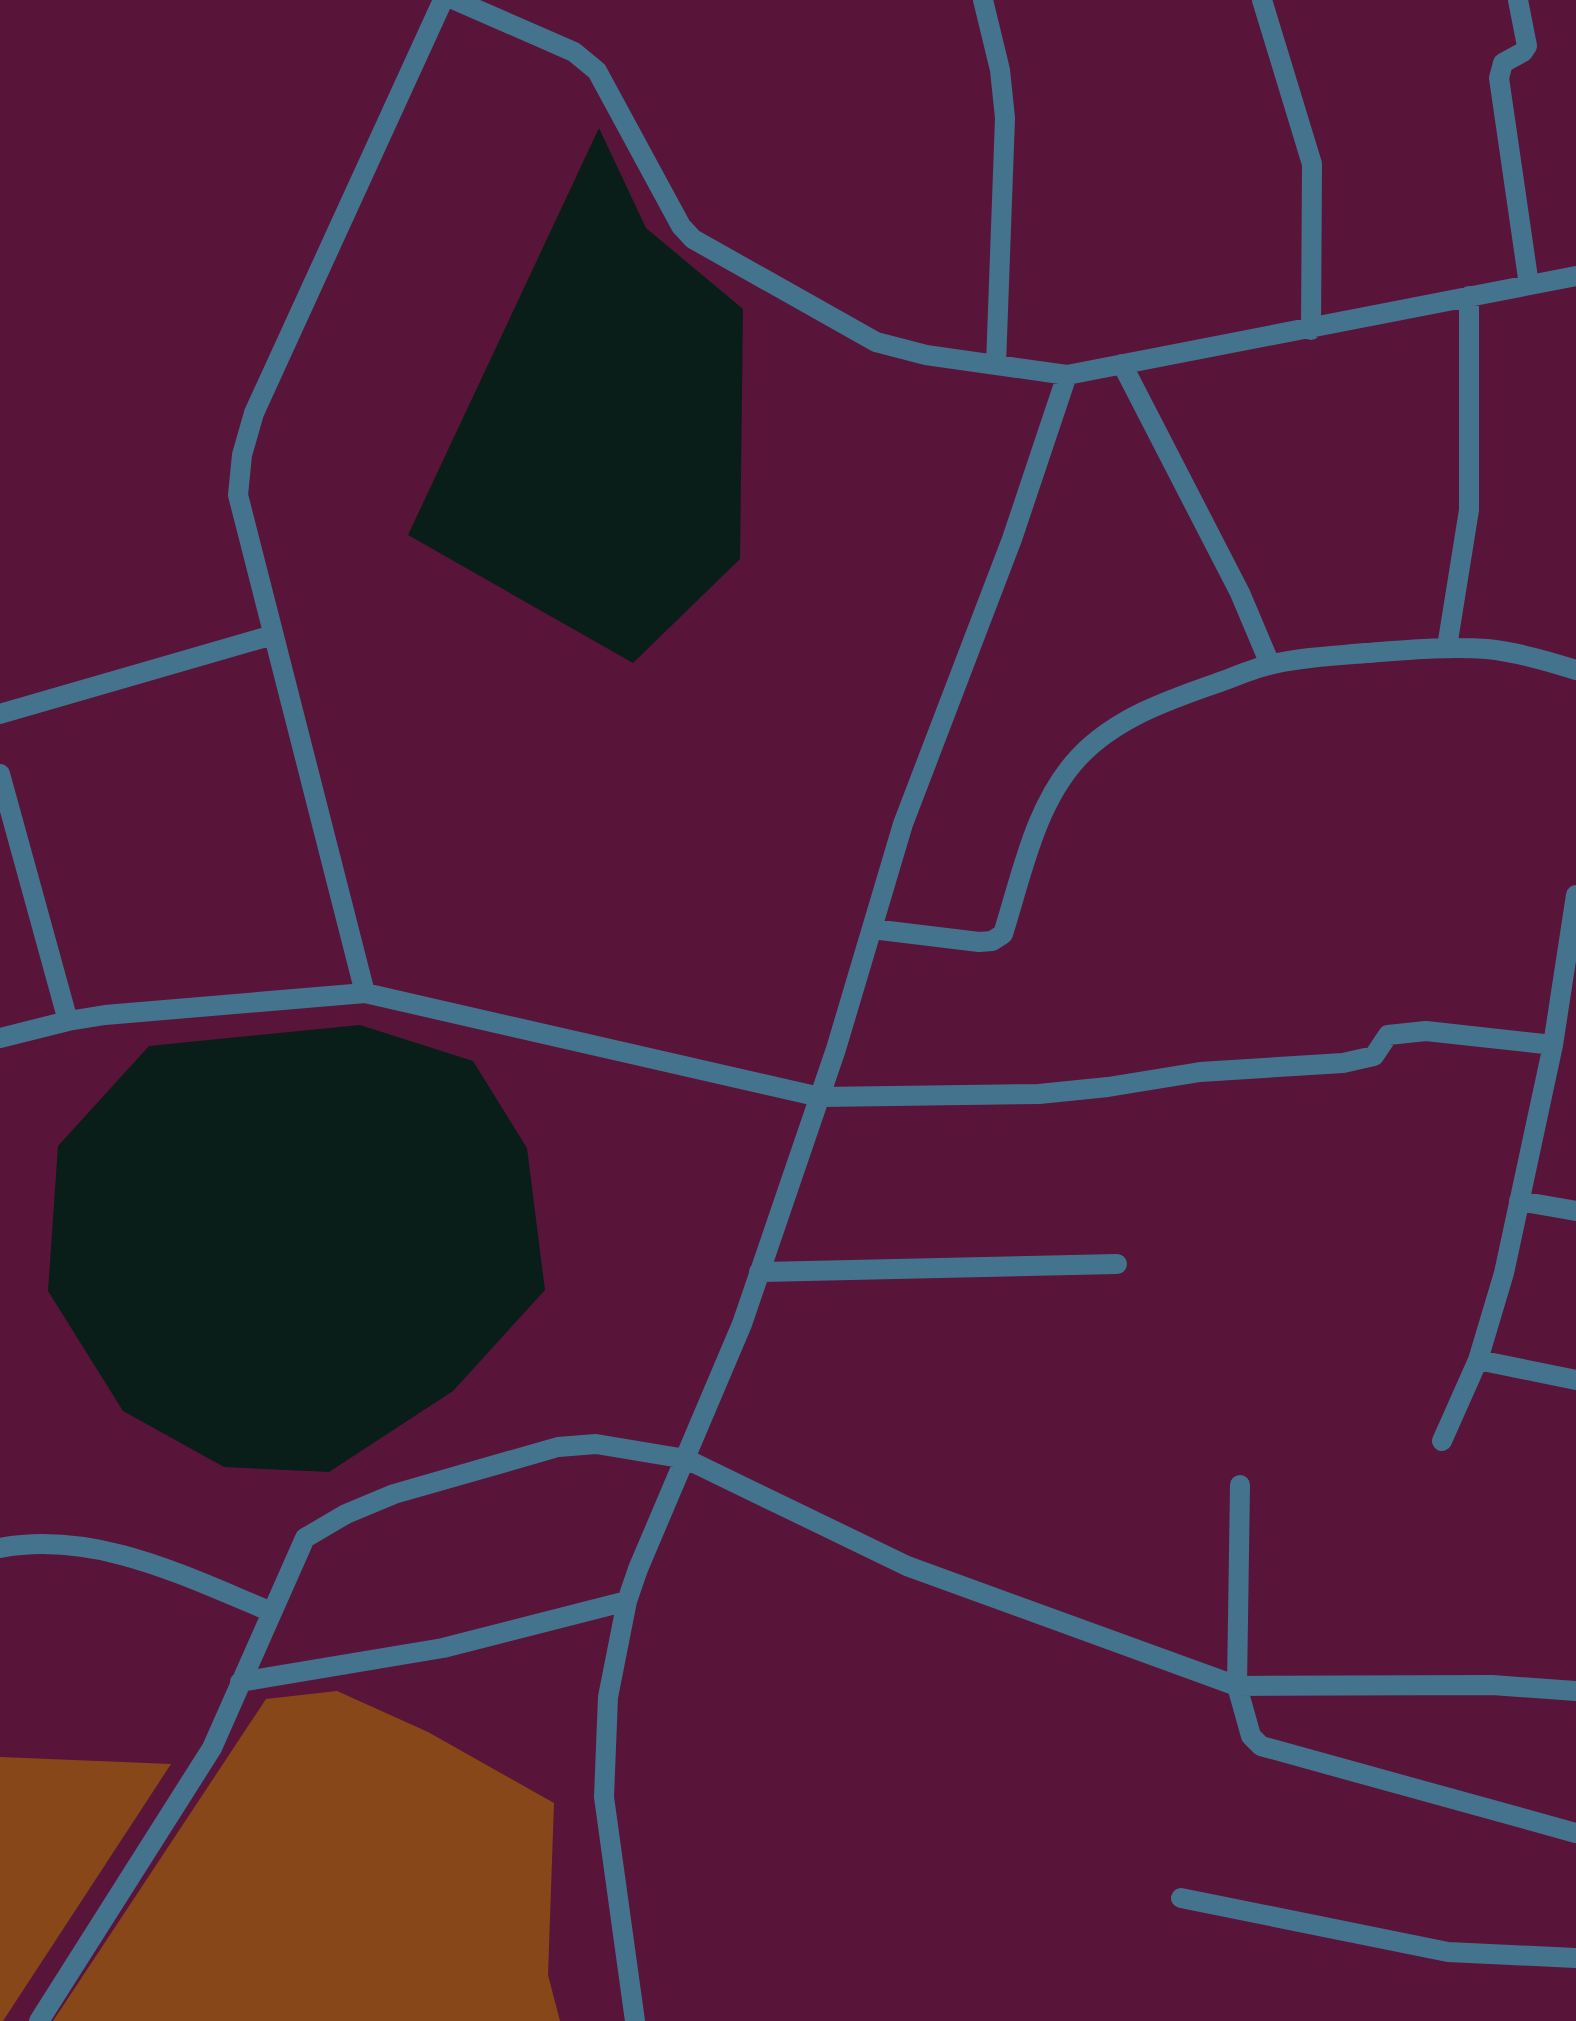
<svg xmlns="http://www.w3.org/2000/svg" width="1576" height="2021" viewBox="0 0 1576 2021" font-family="Roboto,sans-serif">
	<rect width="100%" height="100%" fill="#591539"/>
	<path fill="#884718" d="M337,1691L428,1732L554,1803L548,1975L560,2021H53L266,1699Z
		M0,1757L171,1764L3,2021H0Z"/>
	<path fill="#091e18" d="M599,128L646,228L743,309L740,559L633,663L408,535Z
		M360,1025L473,1061L527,1148L545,1290L453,1391L329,1472L224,1467L123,1411L48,1291L58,1146L149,1046Z"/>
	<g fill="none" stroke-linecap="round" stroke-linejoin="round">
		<path stroke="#44748d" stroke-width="20" d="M455,0L574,52L597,71L681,226L693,239L876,342L926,355L1067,375
			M983,0L1000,70L1005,118L996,365
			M1262,0L1312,164L1311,330
			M1518,0L1527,46L1523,52L1503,63L1499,78L1529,285
			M1122,364L1240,593L1270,664
			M1447,647L1469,510V296
			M0,714L273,635
			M0,774L68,1021
			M872,929L979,942L992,941L1003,934C1022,874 1035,804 1079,757C1116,718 1168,700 1217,683C1234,677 1252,669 1269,665C1300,657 1334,656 1366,653C1406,650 1447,646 1487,649C1517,652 1548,661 1576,670
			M365,993L238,495L242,455L254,413L443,0
			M0,1038L68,1021L105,1015L365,993L820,1097L1039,1094L1108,1087L1200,1072L1343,1063L1374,1056L1388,1035L1426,1031L1553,1045
			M1519,1201L1576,1211
			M759,1272L1117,1264
			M1478,1360L1576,1380
			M1442,1441L1478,1360L1504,1273L1553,1045L1576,895
			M1240,1485L1237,1686L1492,1685L1576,1691
			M0,1548C96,1530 186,1577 272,1612
			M240,1682L443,1648L627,1601
			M1181,1898L1448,1952L1576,1958
			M39,2021L212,1748L305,1538L346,1514L394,1494L558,1447L596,1444L686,1459L907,1566L1237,1686L1251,1736L1261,1746L1576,1833
			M635,2021L604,1797L608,1697L627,1601L638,1569L742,1324L836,1049L903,824L1012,539L1067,375L1576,276"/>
	</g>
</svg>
